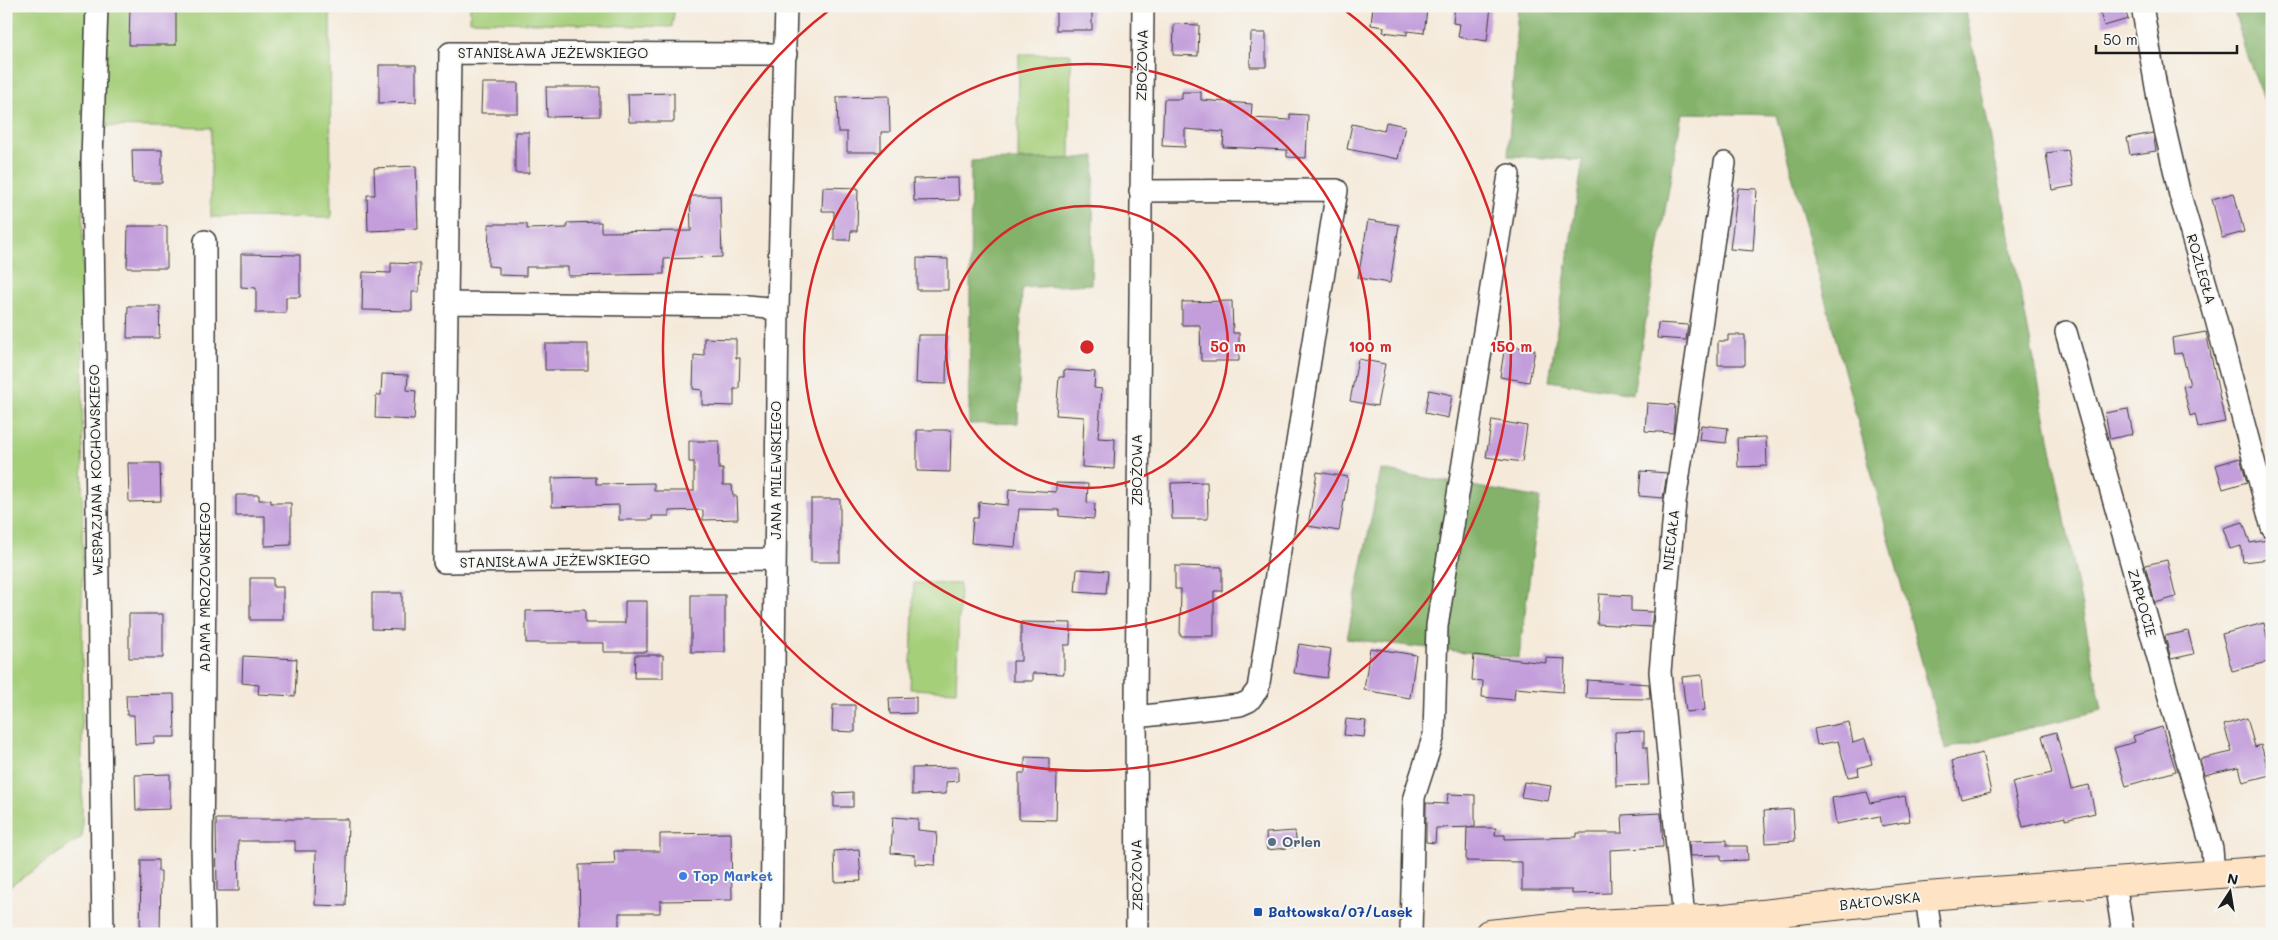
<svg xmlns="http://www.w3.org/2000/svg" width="2278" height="940" viewBox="0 0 2278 940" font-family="Mali,sans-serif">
	<rect width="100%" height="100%" fill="#f6f6f2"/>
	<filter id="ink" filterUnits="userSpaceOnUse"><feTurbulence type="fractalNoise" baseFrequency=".02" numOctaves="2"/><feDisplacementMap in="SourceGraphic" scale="10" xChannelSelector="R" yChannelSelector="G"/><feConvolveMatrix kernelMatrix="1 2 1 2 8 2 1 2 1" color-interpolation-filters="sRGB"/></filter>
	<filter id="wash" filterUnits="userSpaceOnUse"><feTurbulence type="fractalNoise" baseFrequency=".0096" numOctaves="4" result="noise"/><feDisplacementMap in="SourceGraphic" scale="20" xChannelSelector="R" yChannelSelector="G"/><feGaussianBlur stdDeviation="1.12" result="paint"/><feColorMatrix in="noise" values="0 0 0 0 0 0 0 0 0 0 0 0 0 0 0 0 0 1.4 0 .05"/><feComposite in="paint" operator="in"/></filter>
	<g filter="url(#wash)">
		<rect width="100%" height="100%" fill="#f5eada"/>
		<path fill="#a6cf7a" stroke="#61764b" d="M6,6H330L331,218L211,217V128L96,126L83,128L82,837L6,889Z
			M470,6H675L672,27L470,21Z
			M1019,54H1071L1070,159H1018Z
			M914,583L960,584L956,691L910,689Z"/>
		<path fill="#84b26a" stroke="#506743" d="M1518,6H1965L2102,710L1945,749L1776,115L1682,113L1633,394L1549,381L1583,160L1508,156Z
			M2233,6H2272V120L2246,54Z
			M1095,156L1091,284L1022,288L1018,423L969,424L971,161L1070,159Z
			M1381,470L1540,498L1519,658L1347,639Z"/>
		<g id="blocks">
			<path fill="#c39edb" d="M130,6H176V45H129Z
				M1056,6H1092V30H1056Z
				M1373,6H1413V8L1427,10L1424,33L1407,31V35L1383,32L1384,27L1371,25Z
				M1455,6H1491L1487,41L1458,37L1460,24L1453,23Z
				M2098,6H2124L2128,19L2104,26Z
				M1174,24L1199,25L1198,56L1173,55Z
				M1251,33H1266V67H1250Z
				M379,65H416V102L379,103Z
				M482,83H518V113H481Z
				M546,87H600V116L547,117Z
				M1182,92H1201V100L1252,104L1251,118L1290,120V114L1308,115L1306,158L1287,157V150L1223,147L1224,132L1185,129V147L1162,146L1164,99H1182Z
				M674,93V122H629L628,94Z
				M889,96L890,132H881V152H847V132H838L837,97Z
				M1386,122L1405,126L1398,159L1347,149L1352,124L1384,131Z
				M515,132H529V173H515Z
				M2153,133L2156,151L2130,155L2127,138Z
				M132,150H162V183H133Z
				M2068,150L2074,186L2052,190L2046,153Z
				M416,166L418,229L368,231L367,195H375L374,168Z
				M958,178L959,200L914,201L913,179Z
				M823,187L858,188L857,231H851L850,240H834V211H822Z
				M1738,188L1757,189L1753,251L1730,249Z
				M2234,193L2244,232L2222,238L2212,199Z
				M690,196H720L722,257L664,259V274L568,276V267H526V276L499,275V267L488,266L489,224H527V229L567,228V223L601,222V232L691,231Z
				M1368,220L1399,225L1390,283L1358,278Z
				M128,226H167V268H127Z
				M241,254L300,255V297H286V313H256V288L241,287Z
				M917,258L948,259V290H917Z
				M391,263L420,264L419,292H412V311L362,310L363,272L391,273Z
				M1232,301L1233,333H1239V361H1201L1200,325H1182V302Z
				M128,306H160L159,338H127Z
				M1658,323L1688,325L1686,340L1657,338Z
				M2206,332L2225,422L2198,427L2195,414L2190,416L2183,386L2190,385L2182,353L2174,354L2172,338Z
				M918,335H947L946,384L916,383Z
				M1728,335H1745V365H1718V341H1728Z
				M704,338L736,339V358H740L739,389H734V406L702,405V390L693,389L694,355L704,356Z
				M545,344H588V370H545Z
				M1505,345L1535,350L1529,382L1500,377Z
				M1358,359L1385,364L1377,406L1350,401Z
				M1064,370L1095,372L1094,388L1102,389L1098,438L1115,439L1114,469L1082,467L1084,417L1056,415L1059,377H1064Z
				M382,374L408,375L407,390L416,391L414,420L375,418L376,395H381Z
				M1429,390L1452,395L1448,418L1425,413Z
				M1647,403L1675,405L1673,433L1645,431Z
				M2128,409L2133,434L2110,439L2105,413Z
				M1492,420L1527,426L1522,462L1486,457Z
				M1701,425L1728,428L1726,443L1699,440Z
				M917,430H951L950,472L917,471Z
				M1766,437L1767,466L1738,467L1737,438Z
				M689,441H719V469H723V485H732L733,496H737L738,519L703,520V510L669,511V516H652V520H619V505L552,507V478L596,477V484L654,483V491H694V462H689Z
				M2240,458L2247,482L2223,489L2216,465Z
				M128,463H160L161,501L129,502Z
				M1641,471L1667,473L1663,498L1639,496Z
				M1317,472L1348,477L1339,531L1308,526Z
				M1207,482L1208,519H1172L1171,483Z
				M1056,483L1088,484L1087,503L1095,504L1094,519L1059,516V510L1019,509L1015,547L971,543L973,518H978L979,502L1008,505L1009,489L1056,492Z
				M236,495H259V500H271V503H291V545L265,546V516H236Z
				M811,499H840V562H811Z
				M2243,522L2250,543L2268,540L2270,559L2243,562L2241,546L2230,549L2223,528Z
				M2167,560L2176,597L2155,603L2145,565Z
				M1175,566L1222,567V591H1214V636H1180L1181,589H1175Z
				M1077,569L1108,571L1106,594L1075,592Z
				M250,578H273V587H283V620H250Z
				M372,593H402V630L372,629Z
				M1599,594L1631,596V611L1653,612L1651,627L1597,624Z
				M691,595H725V652H691Z
				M625,601H647V652H604V643H526V611L585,610V623H625Z
				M129,614H163V658H129Z
				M1021,622L1071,623L1070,645H1064V674L1033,673V681H1013V661H1021Z
				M2264,623L2272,661L2232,671L2222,634Z
				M2188,631L2194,654L2171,659L2165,636Z
				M1299,644L1331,649L1327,678L1294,673Z
				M1370,648L1416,655L1410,698L1364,690Z
				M635,655H663V678H634Z
				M1474,655L1546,663V658L1565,659L1563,692L1515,688L1514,700L1482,697L1483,681L1472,680Z
				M243,656L297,659L295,696L258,694L259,685L242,683Z
				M1702,675L1705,710L1686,712L1682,677Z
				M1587,680L1649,684L1650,699L1586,698Z
				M174,694L175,737H154V743L135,744L134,715H127L126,695Z
				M916,697V713L890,714L889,698Z
				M833,705H855V732L832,731Z
				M2247,718L2255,747L2261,745L2270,775L2243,782L2239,767L2204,775L2200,759L2232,752L2224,725Z
				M1346,719L1366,721L1364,737L1344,735Z
				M1849,722L1853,743L1865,739L1872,764L1858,768L1859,775L1848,777L1838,741L1817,745L1814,729Z
				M2162,727L2176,771L2126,786L2114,748L2135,742L2133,736Z
				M1644,731V747H1647L1649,785L1616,786L1615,732Z
				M2056,732L2071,789L2089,785L2095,813L2065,820V817L2023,827L2012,782L2052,773L2042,736Z
				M1982,753L1991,792L1961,799L1952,761Z
				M1025,757L1049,758V773H1057L1056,820L1019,819V773H1025Z
				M958,767V781L946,782V794L912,795V768Z
				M170,774V809L136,810L135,775Z
				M1524,782L1551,786L1548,801L1521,797Z
				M853,792V807H834V793Z
				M1867,792L1871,803L1905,796L1910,821L1882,826L1880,816L1836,824L1832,798Z
				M1448,794L1475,795V827L1436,828L1435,843L1426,842V803L1447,804Z
				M1793,809L1795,841L1766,843L1764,811Z
				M1661,813L1663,847L1610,850L1611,893L1572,894V890H1522V862L1466,861L1467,828H1496L1495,835H1505V839L1577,837V833H1623L1622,815Z
				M893,817L918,819V830L937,832L935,865L915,864V855L891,853Z
				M216,819H348L346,906L315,905L316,851H295V841H238L239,891H217Z
				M1295,831L1297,847L1267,850L1266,833Z
				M731,833L732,900L660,901V913H619V929H580L579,865L615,864L614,851H660V834Z
				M1727,840V846H1747L1748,860L1721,861V855L1690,856L1689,841Z
				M859,849L861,881L835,882L834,851Z
				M141,860H158V871H161L160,934H140Z"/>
		</g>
	</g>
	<g filter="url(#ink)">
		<use href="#blocks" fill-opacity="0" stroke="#3d3b38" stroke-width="1"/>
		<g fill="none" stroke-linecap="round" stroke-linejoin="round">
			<defs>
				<path id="street" d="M97,6L92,160L103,934
					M2142,6L2159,104L2180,195L2214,312L2272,528
					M448,303L748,306L778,309
					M2066,332L2212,849L2214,874
					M775,559L444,562L450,53L786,54
					M1136,717L1240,705L1249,701L1258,689L1337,190L1140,191
					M2115,882L2123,934
					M1926,896L1931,934
					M1684,919L1660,672L1675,502L1725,163
					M204,934L202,846L205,578V241
					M771,934L778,309L786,6
					M1137,934L1136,701L1143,6
					M1411,934L1414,797L1434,735L1437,626L1509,175"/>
				<path id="secondary" d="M1489,934L1571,925L1725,918L1926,896L2272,870"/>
			</defs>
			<use href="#street" stroke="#3d3b38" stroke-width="24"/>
			<use href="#secondary" stroke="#3d3b38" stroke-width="30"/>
			<use href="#street" stroke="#fff" stroke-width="21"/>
			<use href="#secondary" stroke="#fee4c5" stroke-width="28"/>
		</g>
	</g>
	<g fill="none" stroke="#d62828" stroke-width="2.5">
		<circle cx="1087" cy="347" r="141"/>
		<circle cx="1087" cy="347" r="283"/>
		<path d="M1342 8A424 424 0 1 1 832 8"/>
	</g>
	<circle fill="#5c6f8a" stroke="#f6f6f2" stroke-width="2" cx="1272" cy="842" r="5"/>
	<circle fill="#3f7fe0" stroke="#f6f6f2" stroke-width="2" cx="683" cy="876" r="5"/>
	<rect fill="#1a4fb4" stroke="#f6f6f2" stroke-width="2" x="1253" y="907" width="10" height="10" rx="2.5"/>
	<g text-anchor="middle" stroke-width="4" stroke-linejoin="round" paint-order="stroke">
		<g font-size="14" fill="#1c1c1c" stroke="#f6f6f2">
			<text x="553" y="58">STANISŁAWA JEŻEWSKIEGO</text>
			<text transform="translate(1142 65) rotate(-89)" y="5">ZBOŻOWA</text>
			<text transform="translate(2201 269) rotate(74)" y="5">ROZLEGŁA</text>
			<text transform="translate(96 470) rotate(-91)" y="5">WESPAZJANA KOCHOWSKIEGO</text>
			<text transform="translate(776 470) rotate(-90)" y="5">JANA MILEWSKIEGO</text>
			<text transform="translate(1137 470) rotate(-90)" y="5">ZBOŻOWA</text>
			<text transform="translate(1671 540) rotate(-84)" y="5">NIECAŁA</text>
			<text transform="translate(555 561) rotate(-1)" y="5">STANISŁAWA JEŻEWSKIEGO</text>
			<text transform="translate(205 587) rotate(-90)" y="5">ADAMA MROZOWSKIEGO</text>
			<text transform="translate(2142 603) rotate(74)" y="5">ZAPŁOCIE</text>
			<text transform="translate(1137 875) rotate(-91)" y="5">ZBOŻOWA</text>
			<text transform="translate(1880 901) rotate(-6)" y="5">BAŁTOWSKA</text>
		</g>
		<g font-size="14" font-weight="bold" fill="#4e5e75" stroke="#f6f6f2" text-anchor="start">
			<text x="1282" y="847">Orlen</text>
		</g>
		<g font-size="14" font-weight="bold" fill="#366cbe" stroke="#f6f6f2" text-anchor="start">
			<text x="693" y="881">Top Market</text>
		</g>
		<g font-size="14" font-weight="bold" fill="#164399" stroke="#f6f6f2" text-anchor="start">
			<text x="1268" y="917">Bałtowska/07/Lasek</text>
		</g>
	</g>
	<circle cx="1087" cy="347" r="8" fill="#d62828" stroke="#f6f6f2" stroke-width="2.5"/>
	<g font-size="15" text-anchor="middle" font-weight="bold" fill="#d62828" stroke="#f6f6f2" stroke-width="4" stroke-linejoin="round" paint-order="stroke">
		<text x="1228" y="352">50 m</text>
		<text x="1370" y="352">100 m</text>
		<text x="1511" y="352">150 m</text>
	</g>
	<rect width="2278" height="940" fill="none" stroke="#f6f6f2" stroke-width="25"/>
	<g transform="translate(2230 892) rotate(12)" stroke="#f6f6f2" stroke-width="4" paint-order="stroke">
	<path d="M0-4L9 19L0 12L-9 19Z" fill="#1c1c1c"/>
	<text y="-8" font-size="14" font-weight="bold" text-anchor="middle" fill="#1c1c1c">N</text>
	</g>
	<path d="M2096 45v8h141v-8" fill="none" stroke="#1c1c1c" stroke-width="2.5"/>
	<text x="2103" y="45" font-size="15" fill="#1c1c1c" stroke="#f6f6f2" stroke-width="4" paint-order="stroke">50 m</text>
</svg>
